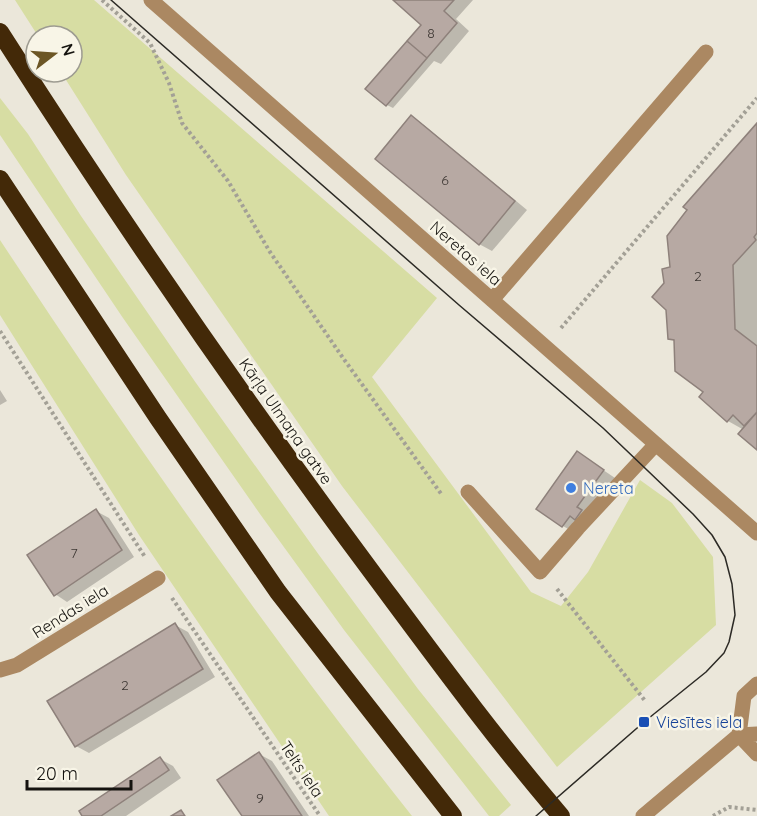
<svg xmlns="http://www.w3.org/2000/svg" width="757" height="816" viewBox="0 0 757 816" font-family="Quicksand,sans-serif">
	<rect width="100%" height="100%" fill="#ebe7da"/>
	<path fill="#d7dda3" d="M15,0H94L437,298L372,377L531,592L561,606L588,572L640,480L672,503L713,557L716,625L557,767L342,486L126,175L61,72H72V36H38Z
		M0,98L28,134L81,216L196,383L319,555L418,689L511,805L499,816H489L344,630L260,514L123,318L0,135Z
		M0,240C130,437 265,631 412,816H329L139,535L0,315Z"/>
	<path fill="#0003" d="M395,0H473L456,19L469,31L441,64L434,61L393,108L387,105L423,24Z
		M411,117L424,125L527,210L492,251L479,244Z
		M757,126V448L744,430L728,421L701,396L705,392L675,341L669,338L665,283L672,268Z
		M0,390L7,401L0,405Z
		M578,453L615,478L575,533L563,526Z
		M96,511L109,518L134,557L67,602L55,594Z
		M175,625L188,632L215,677L89,753L76,746Z
		M259,754L272,761L309,816H243Z
		M160,759L173,766L181,778L126,816H84Z"/>
	<path fill="#b7a9a3" stroke="#8e817b" stroke-width="1.5" d="M393,0H454L444,11L457,23L427,58L407,41L421,25Z
		M407,41L427,58L386,106L365,89Z
		M411,115L515,201L479,245L375,159Z
		M757,123V233L754,237L756,240L733,265L735,329L757,346V412L744,426L733,415L727,422L699,397L703,392L675,371L674,340L668,339L666,310L652,297L664,283L662,269L670,267L667,236L687,210L683,207Z
		M757,412V450L738,434Z
		M577,451L604,470L577,507L582,510L575,520L570,516L562,527L536,509Z
		M96,509L122,550L54,596L27,555Z
		M175,623L203,669L75,747L47,701Z
		M259,752L302,816H242L217,780Z
		M160,757L169,770L101,816H82L79,811Z
		M181,810L185,816H171Z"/>
	<g fill="none" stroke-linecap="round" stroke-linejoin="round">
		<path stroke="#a3a096" stroke-width="4" stroke-dasharray="3 3" stroke-linecap="butt" d="M102,0L150,43L169,83L182,123L228,181L270,252L343,358L442,495
			M561,328L757,98
			M0,331L145,557
			M557,589L646,702
			M172,598L320,816
			M713,816L729,807L757,810"/>
		<path stroke="#ab8862" stroke-width="15" d="M151,0L757,533
			M492,300L706,52
			M468,492L540,572L578,528L656,444
			M0,670L17,665L158,578
			M739,735L744,696L757,684
			M739,735L757,754
			M643,816L739,735L757,734"/>
		<path stroke="#432908" stroke-width="18" d="M0,32C118,217 243,399 374,575C435,657 495,739 561,816
			M0,179L158,418L278,592L453,816"/>
		<path stroke="#2c2a25" stroke-width="1.5" d="M111,0L459,305L603,428L693,514L712,535L725,557L732,584L735,615L729,642L724,653L706,672L644,722L536,816"/>
	</g>
	<circle fill="#3f7fe0" stroke="#f8f5e7" stroke-width="2" cx="571" cy="488" r="6"/>
	<rect fill="#1a4fb4" stroke="#f8f5e7" stroke-width="2" x="638" y="716" width="12" height="12" rx="3"/>
	<g text-anchor="middle" stroke-width="5" stroke-linejoin="round" paint-order="stroke">
		<g font-size="14" fill="#3e3834">
			<text x="431" y="38">8</text>
			<text x="445" y="185">6</text>
			<text x="698" y="281">2</text>
			<text x="74" y="558">7</text>
			<text x="125" y="690">2</text>
			<text x="260" y="803">9</text>
		</g>
		<g font-size="16" fill="#15130f" stroke="#f8f5e7">
			<text transform="translate(466 253) rotate(41)" y="6">Neretas iela</text>
			<text transform="translate(286 421) rotate(55)" y="6">Kārļa Ulmaņa gatve</text>
			<text transform="translate(70 611) rotate(-32)" y="6">Rendas iela</text>
			<text transform="translate(302 769) rotate(56)" y="6">Telts iela</text>
		</g>
		<g font-size="16" fill="#366cbe" stroke="#f8f5e7" text-anchor="start">
			<text x="583" y="494">Nereta</text>
		</g>
		<g font-size="16" fill="#164399" stroke="#f8f5e7" text-anchor="start">
			<text x="656" y="728">Viesītes iela</text>
		</g>
	</g>
	<g transform="translate(54 54) rotate(73)"><circle r="28" fill="#f8f5e7" stroke="#9d9b91" stroke-width="1.5"/>
	<path d="M0-4.5L10 22L0 15L-10 22Z" fill="#6c5625"/>
	<text y="-9" font-size="16" font-weight="bold" text-anchor="middle" fill="#15130f">N</text>
	</g>
	<path d="M27 780v9h104v-9" fill="none" stroke="#15130f" stroke-width="3"/>
	<text x="36" y="780" font-size="18" fill="#15130f" stroke="#f8f5e7" stroke-width="4.5" paint-order="stroke">20 m</text>
</svg>
